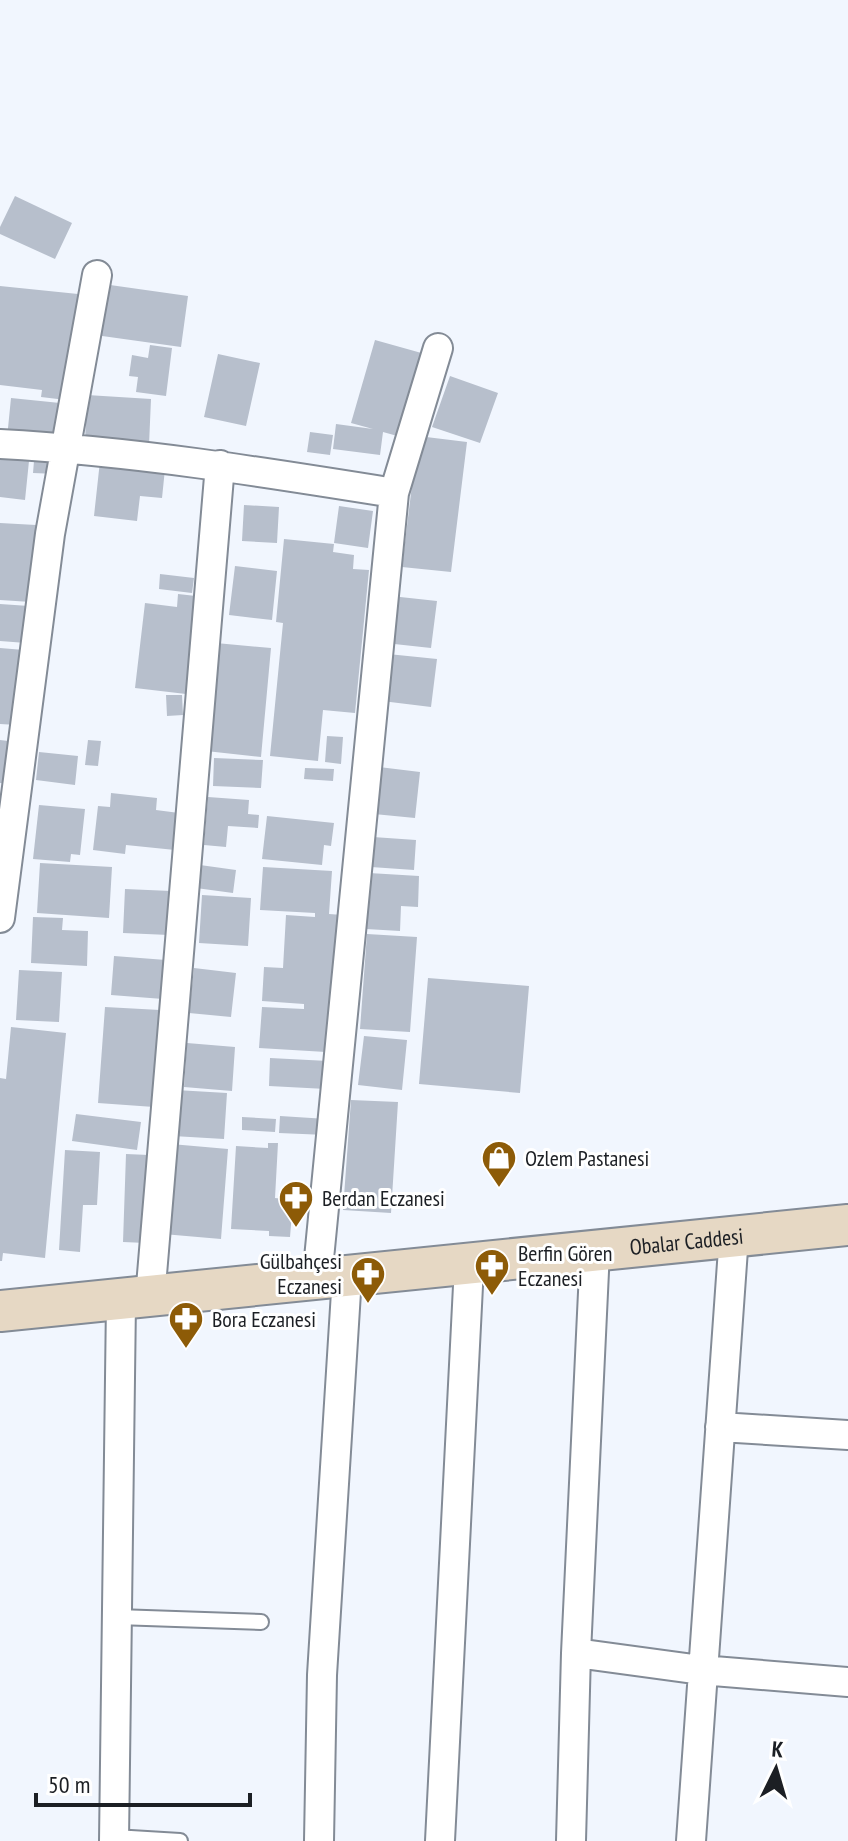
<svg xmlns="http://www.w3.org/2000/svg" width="848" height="1841" viewBox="0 0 848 1841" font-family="'PT Sans Narrow',sans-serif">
	<rect width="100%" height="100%" fill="#f1f6fe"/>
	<path fill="#b7bfcc" d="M15,196L72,223L55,259L0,234V227Z
		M103,284L188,296L181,347L95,335Z
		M0,286L78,294L66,400L41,397L42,390L0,385Z
		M375,340L425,354L401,437L383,432L380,455L333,449L336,424L373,429L351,423Z
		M150,345L172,348L166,396L136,392L138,377L129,376L132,355L148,358Z
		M218,354L260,363L246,426L204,417Z
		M450,376L498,393L480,443L432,427Z
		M87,395L151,399L149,445L85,442Z
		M11,398L60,403L56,443L7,438Z
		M310,432L333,435L330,455L307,452Z
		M418,436L467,442L451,572L402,567Z
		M0,458L29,461L25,500L0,497Z
		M34,461L57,462V474L33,473Z
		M100,461L165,469L162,498L140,496L137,521L94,516Z
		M244,505L279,507L277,543L242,541Z
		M339,506L373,511L368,548L334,543Z
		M0,523L36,525L31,602L0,600Z
		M284,539L334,544L333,552L354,555L353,569L369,570L355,713L323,710L318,761L270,756L283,623L276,622Z
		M235,566L277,571L272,620L229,615Z
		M160,574L194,578L192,593L159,589Z
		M178,594L196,596L186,694L135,688L145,603L177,607Z
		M391,596L437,601L431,648L385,643Z
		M0,604L29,606L26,643L0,641Z
		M216,643L271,648L261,757L206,751Z
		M0,648L24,650L17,725L0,724Z
		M388,654L437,659L431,707L382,701Z
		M166,695H182L183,715L167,716Z
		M327,736L343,737L341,764L325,762Z
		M0,740L17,742L11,784L0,783Z
		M88,740L101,741L98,766L85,765Z
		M39,752L78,756L75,785L36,780Z
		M214,758L263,760L261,788L213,786Z
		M379,767L420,772L415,818L374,814Z
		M305,768L334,769L333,781L304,779Z
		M111,793L157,798L156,810L179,813L175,850L126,845L125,854L93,850L98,806L110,807Z
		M208,797L249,800L248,814L259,815L258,828L228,826L226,847L204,845Z
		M39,805L85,809L80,855L71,854L70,862L33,859Z
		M267,816L334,823L331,846L324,845L322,865L262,859Z
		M373,837L416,840L414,870L371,867Z
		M40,863L112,867L109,918L37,913Z
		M200,865L236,870L233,893L196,888Z
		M263,867L332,871L329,914L343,915L339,983L331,982L326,1052L259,1048L262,1007L304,1009V1004L262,1001L264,967L283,968L286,915L315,917V913L260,910Z
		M369,873L419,876L418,907L401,906L400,931L366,929Z
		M125,889L171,891L169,935L123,933Z
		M202,895L251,898L248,946L199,943Z
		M33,917L63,918L62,930L88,931L87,966L31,963Z
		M367,934L417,937L410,1032L360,1029Z
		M114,956L166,960L163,999L111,995Z
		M194,968L236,973L231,1017L189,1013Z
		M19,970L62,972L59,1022L16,1020Z
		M428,978L529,986L520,1093L419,1084Z
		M105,1007L160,1010L154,1107L98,1103Z
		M11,1027L66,1033L45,1258L3,1253L2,1261H0V1078L6,1079Z
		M364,1036L407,1040L402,1090L358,1085Z
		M187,1043L235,1047L232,1091L184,1087Z
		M270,1058L328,1061L326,1089L269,1086Z
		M176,1090L227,1093L224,1139L173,1136Z
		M351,1100L398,1102L391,1213L343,1210Z
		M76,1114L141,1122L137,1150L72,1141Z
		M280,1116L327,1119L326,1135L279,1133Z
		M242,1117L276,1119L275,1132L242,1130Z
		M268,1143H278L275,1198L293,1200L290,1237L269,1236V1231L231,1229L236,1146L268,1148Z
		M171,1144L228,1149L221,1239L163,1234Z
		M65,1150L100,1152L97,1205H83L80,1252L59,1250Z
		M126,1154L149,1155L146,1243L123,1242Z"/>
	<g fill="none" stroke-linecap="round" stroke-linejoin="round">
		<defs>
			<path id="lane" d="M117,1617L261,1622
				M114,1837L180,1841"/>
			<path id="street" d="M0,444C132,451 263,472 394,493L438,348
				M0,918L50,534L97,275
				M317,1279L394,493
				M150,1298L220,465
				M720,1427L848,1435
				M576,1653L701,1670L848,1682
				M114,1841L121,1301
				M319,1841L322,1675L347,1276
				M440,1841L469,1266
				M571,1841L576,1653L595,1250
				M691,1841L734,1235"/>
			<g id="secondary">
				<path id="s1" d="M0,1311L848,1225"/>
			</g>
		</defs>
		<use href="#lane" stroke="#838b96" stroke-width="18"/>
		<use href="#street" stroke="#838b96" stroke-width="32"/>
		<use href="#secondary" stroke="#838b96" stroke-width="44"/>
		<use href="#lane" stroke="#fff" stroke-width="14"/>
		<use href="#street" stroke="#fff" stroke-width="28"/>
		<use href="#secondary" stroke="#e6d8c4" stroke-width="40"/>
	</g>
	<defs>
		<symbol id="shop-pin" viewBox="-11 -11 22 30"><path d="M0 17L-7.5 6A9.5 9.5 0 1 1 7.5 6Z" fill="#8d5b07" stroke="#fff"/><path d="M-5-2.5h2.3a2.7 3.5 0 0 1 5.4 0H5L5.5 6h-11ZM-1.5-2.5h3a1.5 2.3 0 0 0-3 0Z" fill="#fff"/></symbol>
		<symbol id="pharmacy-pin" viewBox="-11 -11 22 30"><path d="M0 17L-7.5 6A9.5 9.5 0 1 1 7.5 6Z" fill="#8d5b07" stroke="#fff"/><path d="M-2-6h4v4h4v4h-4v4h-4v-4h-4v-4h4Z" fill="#fff"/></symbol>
	</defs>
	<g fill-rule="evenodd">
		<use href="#shop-pin" x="479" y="1138" width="40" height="54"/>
		<use href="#pharmacy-pin" x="276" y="1178" width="40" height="54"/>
		<use href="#pharmacy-pin" x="472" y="1246" width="40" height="54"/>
		<use href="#pharmacy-pin" x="348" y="1254" width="40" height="54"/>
		<use href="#pharmacy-pin" x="166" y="1299" width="40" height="54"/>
	</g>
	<g text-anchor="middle" stroke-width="6" stroke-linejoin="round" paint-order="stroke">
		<g font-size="22" fill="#1c1f24" stroke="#fff" text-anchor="start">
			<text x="525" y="1166">Ozlem Pastanesi</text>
			<text x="322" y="1206">Berdan Eczanesi</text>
			<text x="518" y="1261">Berfin Gören<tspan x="518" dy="25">Eczanesi</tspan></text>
			<text x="342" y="1269" text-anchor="end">Gülbahçesi<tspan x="342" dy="25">Eczanesi</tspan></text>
			<text x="212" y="1327">Bora Eczanesi</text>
		</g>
		<g font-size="22" fill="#1c1f24" stroke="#fff">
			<text dy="8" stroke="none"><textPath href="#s1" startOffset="690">Obalar Caddesi</textPath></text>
		</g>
	</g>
	<g transform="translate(776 1769) rotate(5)" stroke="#ffffff" stroke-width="6" paint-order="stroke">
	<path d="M0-6L14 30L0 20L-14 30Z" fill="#1c1f24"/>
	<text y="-12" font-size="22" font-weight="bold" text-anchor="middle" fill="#1c1f24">K</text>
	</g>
	<path d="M36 1793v12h214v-12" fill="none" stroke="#1c1f24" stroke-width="4"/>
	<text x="48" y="1793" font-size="24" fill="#1c1f24" stroke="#ffffff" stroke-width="6" paint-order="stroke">50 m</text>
</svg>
